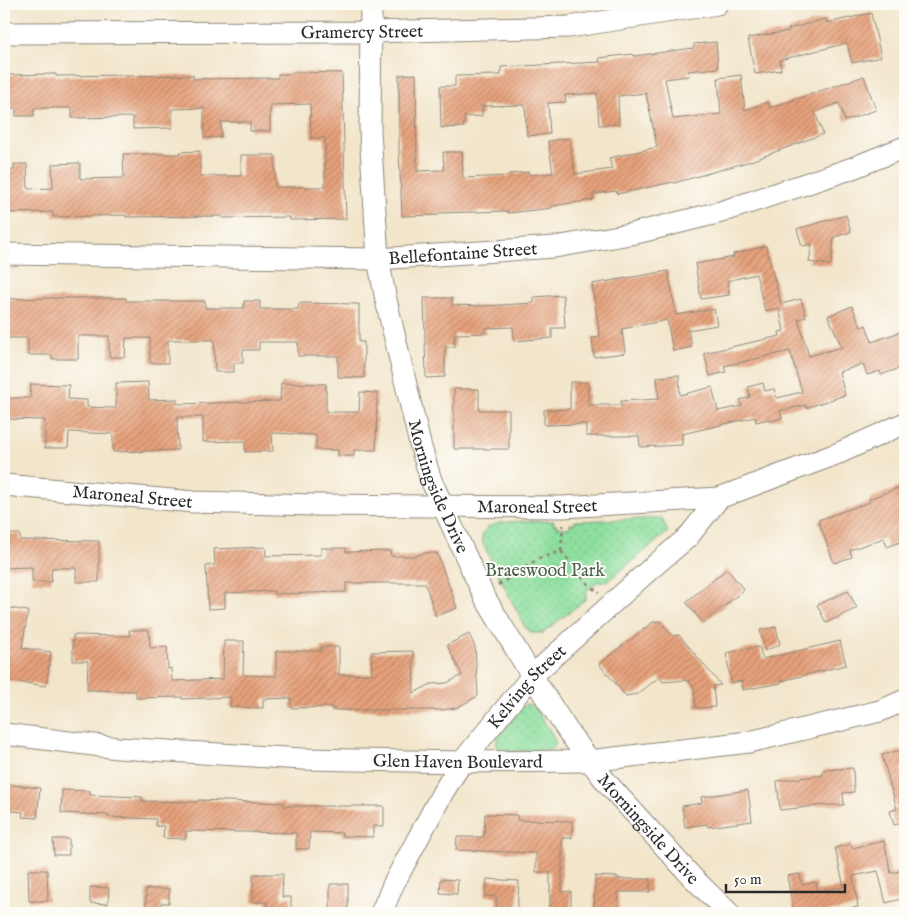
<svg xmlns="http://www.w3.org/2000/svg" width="909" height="917" viewBox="0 0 909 917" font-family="'IM FELL English',serif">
	<defs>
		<pattern id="park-dots" width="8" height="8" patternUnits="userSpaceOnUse" patternTransform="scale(1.25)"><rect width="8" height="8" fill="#8edf9f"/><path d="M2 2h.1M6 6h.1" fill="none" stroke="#7bc089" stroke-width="1.8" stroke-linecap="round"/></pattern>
		<pattern id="building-hatch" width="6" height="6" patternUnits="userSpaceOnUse" patternTransform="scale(1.25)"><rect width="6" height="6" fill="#e7a27c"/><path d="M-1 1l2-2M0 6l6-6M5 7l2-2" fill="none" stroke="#bb8466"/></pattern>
	</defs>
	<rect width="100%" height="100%" fill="#fdfcf7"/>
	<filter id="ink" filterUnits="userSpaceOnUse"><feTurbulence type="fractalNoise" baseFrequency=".02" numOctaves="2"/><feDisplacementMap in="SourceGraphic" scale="10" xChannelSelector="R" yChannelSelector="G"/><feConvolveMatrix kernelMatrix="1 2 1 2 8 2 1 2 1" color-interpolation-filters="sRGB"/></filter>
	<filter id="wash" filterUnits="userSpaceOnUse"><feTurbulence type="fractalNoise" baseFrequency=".0096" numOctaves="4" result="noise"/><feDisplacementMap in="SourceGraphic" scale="20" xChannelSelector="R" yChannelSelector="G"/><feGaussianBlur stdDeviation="1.12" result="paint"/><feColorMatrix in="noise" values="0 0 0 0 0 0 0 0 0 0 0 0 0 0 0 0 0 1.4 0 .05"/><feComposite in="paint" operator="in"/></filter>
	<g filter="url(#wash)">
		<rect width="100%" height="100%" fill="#f2e5ca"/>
		<path fill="url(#park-dots)" stroke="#5c8565" d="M662,518L668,532L605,583L603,581L600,583L599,581L585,592L587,595L585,597L586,599L543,633H533L526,629L483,544C482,538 481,534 486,529C498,518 538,522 554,521L553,524L557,525V527L570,528V524H575V521Z
			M525,704L533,705L552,734L556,744L553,749L545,751H505L500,750L496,747L498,736Z"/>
		<g id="blocks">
			<path fill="url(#building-hatch)" d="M871,13L881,57L852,63L847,43L780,60L781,70L755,74L748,38L789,31L788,29L826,19L827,23Z
				M716,42L718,68L688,71L689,76L665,79L673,119L721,114L718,78L741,75L745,110L768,102L770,108L864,76L876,110L845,121L839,103L815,112L823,134L751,161L674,183L673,182L617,194L616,191L593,194V200L552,206V208L508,213V211L439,213V215L402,216L399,150V75L416,74L417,171L444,170L443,152H462L463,178L509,176V174L529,172V175L553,173L548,141L569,138L575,174L612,169L609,158L657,147L646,93L618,96L619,124L599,125L597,93L565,95L566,102L548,103L550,134L527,136L525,105L482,106V116L464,117V127L441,128L440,86H455V76L501,75V67L600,62L599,58L633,54L634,56L694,48V44Z
				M292,72L342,73L346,219L290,220V217L222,218V216L126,217V215L53,217V212L4,213V171L14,170V164H27L28,189L53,188L52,164L80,163V179L124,178L123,154H180V152L200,151V176H241V155H275V187H325V138H311L310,104L270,105V131H250V122H221V137L204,138V108L172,109V128L133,129V117L72,118V108H34V116H16V108H4V75L56,74V76L126,75V76L193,75V79L278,78V74H292Z
				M846,215L851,232L834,237L831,265L809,262L812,244L802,246L797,229Z
				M766,246L781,304L801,299L806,317L798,319L809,356L842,347L828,316L852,306L861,327L866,325L872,342L905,330V366L881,375L880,371L867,375L863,364L839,372L845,395L806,408V405L780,411L782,418L770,421L769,419L756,422L755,417L682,434V445L640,447L639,436H586V424L544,425V410L570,409V382H588V405H621V401L659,399L657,377L679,375L680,395L712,387L718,411L742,406L740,400L750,397L748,387L763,383L765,391L774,389L777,398L802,392L790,351L724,366L726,372L710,376L704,353L780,336L779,332L784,331L779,308L765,311L756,274L727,281L729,295L701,299L695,264L734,257L733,254Z
				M668,271L676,315L714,309L717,325L688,330L692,347L673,351L667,320L622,329L625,353L594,357L592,338L600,337L592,284Z
				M563,295L565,328H552V338L514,341L513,327L486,328V333L454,334L455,347H445V377L426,378L424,298H452V305L485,306L534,303V297Z
				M53,298H126V301H205V308H244V301H260V309H298L299,303L359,304V342H364V378L338,377V356H298V342H259V350H243V363H234V372H215L214,340H168V363H150V338H126L125,357H109V336H78V359H52V355H28V338H4V299Z
				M148,382L149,400L177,399V404L280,401L281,383L326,384V412H359L360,392L377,393L376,450H354V456H338V450H316V435L272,433L273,451L245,452V441L203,442V417H177L178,450L113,452V434L69,432L68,448H45V420L4,419V398H30L31,384L69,385L68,399L87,400V407L116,408V383Z
				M454,389H479V410H509V449H454Z
				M905,485V517L901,519L905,530V540L887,547L884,538L850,550L852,557L834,563L818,520L870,502L869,499Z
				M4,534H20V540L99,541V582H76V568H52L51,582H32V567L4,568Z
				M265,547L266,556L321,555V548H346V552L390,551L391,556H416L425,553H437L457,608L436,616L425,583H346V592L274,594V591L225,593V608L208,609L206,566L215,565L214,549Z
				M727,569L744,590L703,623L686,602Z
				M848,591L857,608L826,623L817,605Z
				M4,607L28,611L22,648L51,652L46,686L4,680Z
				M660,621L673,636L679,635L721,685L713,686L715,707L696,708L694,687L688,680L663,682L659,677L638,694L626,696L599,664L653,622Z
				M776,627L780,644L765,651L760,630Z
				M129,630H149L150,648L167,647L168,669L171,668L172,681L223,679L224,641H244L243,675L276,676V651H321V647H339V675L372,674L371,652L413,651L414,693L431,684L447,683L462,675L447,645L469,634L475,647L478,696L456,708L441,710H332V707L291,708V698L263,699V708L230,707L231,697L182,699V697L136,698V691L87,690L88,661H73V635L130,636Z
				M840,641L846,665L781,681V683L743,690L742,681L731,683L726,653L759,647L763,659Z
				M905,749V767L901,768L905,782V825H902L901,823L894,825L890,811L897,809L882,755Z
				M853,768L854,792L843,793L844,805H825L780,810L777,781L823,775V770Z
				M4,784L40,788L37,818L22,817L23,812L4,810Z
				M62,790L90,791V795L142,797V801L198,802V800L284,803V806H384V826H373V837L342,836V833L310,832L309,849H296V833L186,831V839L163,838L164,826H156V819L108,817V815L61,813Z
				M748,790L752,821L708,827L707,824L685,827L682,806L702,803L701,797Z
				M485,814L517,815V820L572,821V838H562V892L571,891V913H550V872H536V853L456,850L457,837H484Z
				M53,839H69V855H54Z
				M884,841L891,873L905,870V898L886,903L878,871L853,876L858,907L823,913H794L787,876L800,874L802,885L816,882L817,891L844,887L835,848L851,844L852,848Z
				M28,870H47L48,901H29Z
				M253,874H283L282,897H291V913H267V902H253Z
				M595,876L618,877V879H650V892H618L619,913H594Z
				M441,879L458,880L457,894L440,893Z
				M487,879L519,881L517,913H497L496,896H485Z
				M330,884H348V913H330Z
				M90,887L109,888L108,904L90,903Z
				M146,889H169V903H161V913H146Z"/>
		</g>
	</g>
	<g filter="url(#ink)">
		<use href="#blocks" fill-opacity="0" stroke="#8e887a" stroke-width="1"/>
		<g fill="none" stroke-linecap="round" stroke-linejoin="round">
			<defs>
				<g id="minor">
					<path id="s1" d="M371,4L370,132L378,259L386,300L420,444L431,480L484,596L532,676L569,733L607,783L693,878L729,913"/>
					<path id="s2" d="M4,33L371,32L569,27L717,4"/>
					<path id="s3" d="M4,254L378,259L555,247L636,233L721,212L850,169L905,147"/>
					<path id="s4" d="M4,485L194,502L314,505L562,507L719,498L839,453L905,423"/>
					<path id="s5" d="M4,734L118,748L303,759L462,762L589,761L749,742L880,711L905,700"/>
					<path id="s6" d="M381,913L394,883L443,792L462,762L532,676L648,571L688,537L719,498"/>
				</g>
			</defs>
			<use href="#minor" stroke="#8e887a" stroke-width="23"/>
			<path stroke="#8e887a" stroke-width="3" stroke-dasharray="4 4" stroke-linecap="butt" d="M561,551L586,582L599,593
				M498,585L540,558L561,551L563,525"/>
			<use href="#minor" stroke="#fff" stroke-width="21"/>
		</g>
	</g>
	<g text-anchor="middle" stroke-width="4" stroke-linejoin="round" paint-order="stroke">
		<g font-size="18" fill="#2b2b2b" stroke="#fdfcf7">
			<text dy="6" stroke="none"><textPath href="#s2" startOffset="358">Gramercy Street</textPath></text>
			<text dy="6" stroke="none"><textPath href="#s3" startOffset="459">Bellefontaine Street</textPath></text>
			<text dy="6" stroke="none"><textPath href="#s1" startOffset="491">Morningside Drive</textPath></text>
			<text dy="6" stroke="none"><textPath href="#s4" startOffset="129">Maroneal Street</textPath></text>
			<text dy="6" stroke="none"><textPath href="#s4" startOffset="534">Maroneal Street</textPath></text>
			<text dy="6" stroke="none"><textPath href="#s6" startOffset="271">Kelving Street</textPath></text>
			<text dy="6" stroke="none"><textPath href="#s5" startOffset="455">Glen Haven Boulevard</textPath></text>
			<text dy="6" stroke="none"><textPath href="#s1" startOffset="896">Morningside Drive</textPath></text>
		</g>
		<g font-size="18" fill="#49614e" stroke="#fdfcf7">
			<text x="545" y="576">Braeswood Park</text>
		</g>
	</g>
	<rect width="909" height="917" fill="none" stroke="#fdfcf7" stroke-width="20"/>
	<path d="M726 884v8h119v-8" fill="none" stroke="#2b2b2b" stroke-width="2.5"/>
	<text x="734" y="884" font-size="15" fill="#2b2b2b" stroke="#fdfcf7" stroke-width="4" paint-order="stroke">50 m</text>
</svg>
